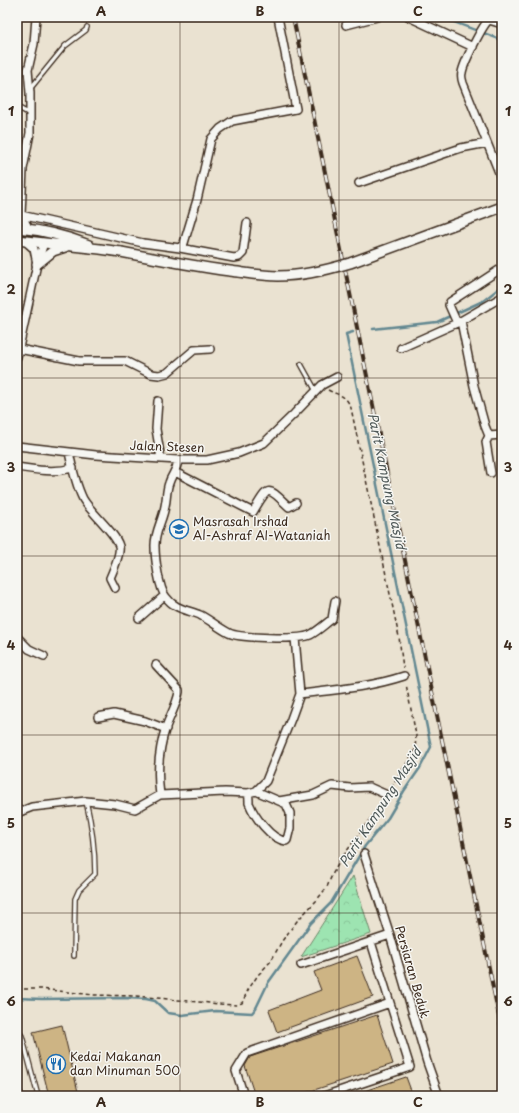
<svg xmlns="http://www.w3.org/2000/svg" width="519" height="1113" viewBox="0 0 519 1113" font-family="'Playpen Sans',sans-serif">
	<defs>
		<pattern id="forest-crowns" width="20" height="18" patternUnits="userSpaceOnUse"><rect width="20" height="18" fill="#9de4b1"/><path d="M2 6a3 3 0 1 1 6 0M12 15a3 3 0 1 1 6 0" fill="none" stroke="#88c498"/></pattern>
	</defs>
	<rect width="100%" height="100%" fill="#eae2d1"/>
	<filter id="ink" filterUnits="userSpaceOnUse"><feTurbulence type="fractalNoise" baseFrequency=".025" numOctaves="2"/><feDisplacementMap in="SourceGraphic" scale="8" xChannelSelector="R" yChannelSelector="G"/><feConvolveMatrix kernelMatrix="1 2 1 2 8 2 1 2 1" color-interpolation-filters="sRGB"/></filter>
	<g filter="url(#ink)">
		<path fill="url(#forest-crowns)" stroke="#6c8768" d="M353,876L371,934L301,957Z"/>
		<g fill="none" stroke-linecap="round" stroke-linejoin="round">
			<path stroke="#638891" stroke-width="2.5" d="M441,17L502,40
				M373,329L437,322L483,301L502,286
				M17,998L42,999L126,998L146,999L155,1001L168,1013L182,1015L215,1011L252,1013L256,1008L268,983L311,923L331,903L365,846L388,818L404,791L420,768L431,747L346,334L353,332"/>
		</g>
		<path fill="#cdb484" stroke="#3b2a1e" d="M357,956L373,997L277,1032L269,1010L321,990L314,972Z
			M377,1015L393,1064L296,1096H255L245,1066L250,1057Z
			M62,1025L79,1096H49L33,1032Z
			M406,1077L413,1096H353L352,1095Z"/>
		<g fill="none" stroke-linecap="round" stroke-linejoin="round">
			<defs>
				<path id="service" d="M481,17L485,22
					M30,89L65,46L86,30L87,27
					M17,107L30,114
					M301,364L316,391
					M74,956L75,899L79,890L95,874C95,849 92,826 86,801
					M17,1029L22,1036L38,1096"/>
				<path id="minor" d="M409,17L473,47
					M502,24L489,20C483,24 463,64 462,73C461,76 462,80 463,83L502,180
					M346,25L377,17
					M359,183L461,148L487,143
					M21,215L143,243L180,248L184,243L197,200L211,139L220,129L232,121L296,109L278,17
					M29,229L21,215L23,169L30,133V93L28,70L34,44L36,17
					M25,241L34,249L37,264
					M180,248L234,258L239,257L243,253L247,223
					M461,321L474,386L485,426L489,436L502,435
					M457,323L449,305L450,302L502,268
					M401,348L457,323L502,297
					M19,349L79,361H125L151,374L159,375L167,373L194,350L210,349
					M17,357L37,264L44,243
					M158,401L156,429L161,459
					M489,436L486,442L491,473
					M17,446L96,455L178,460H207L239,453L264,443L294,414L322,385L337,377
					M69,452C72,467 76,485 83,499C91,513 115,532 119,546C121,553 113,571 110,578L115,588
					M178,460C177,471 172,473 169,483C166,491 167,498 165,506C163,520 154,533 155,547C155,558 159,589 166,597C174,609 188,610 200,615C210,620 219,628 229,633C239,638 299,640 310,635C318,631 325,624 332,619L335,601
					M17,467C36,470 54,473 73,468
					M175,472L253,512C269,485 267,486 289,507L296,503
					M139,618L164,596
					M17,637L29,649L44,656
					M156,665L179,690V692C177,704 170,716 166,727C159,748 157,773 160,795
					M300,694C334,690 371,687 404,676
					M98,717L114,714L145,721L166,729
					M256,791L266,781L291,719L300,694L295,638
					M279,801L313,795L332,786L350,788L369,787L387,795
					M17,813L32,807L86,801L115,804L135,809L160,795L225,792L248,793L256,791L286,804L290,813V828L287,840L286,841C271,840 254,816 249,803C249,800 249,796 248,793
					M364,854L390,935L427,1062L439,1096
					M301,965L390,935
					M244,1096L236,1071L247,1053L390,1003
					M324,1096L410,1067L371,942"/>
				<path id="tertiary" d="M17,228C42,230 66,236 89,245
					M17,240L100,249L121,252
					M37,264L53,251L65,247"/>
				<path id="trunk" d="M17,1095V1096"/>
			</defs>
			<use href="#service" stroke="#3b2a1e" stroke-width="6"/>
			<use href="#minor" stroke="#3b2a1e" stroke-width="10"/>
			<use href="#tertiary" stroke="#3b2a1e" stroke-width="12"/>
			<use href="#trunk" stroke="#3b2a1e" stroke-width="14"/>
			<path stroke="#3b2a1e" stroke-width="1.5" stroke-dasharray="4 3" stroke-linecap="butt" d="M328,390C340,396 346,395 351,408L399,637L403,668
				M391,788L415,750L416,735L406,684
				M17,989H41L94,995L136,996L220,1004L236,1005L242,1003L248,990L258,975L271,961L282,941L297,921L316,901L327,887L332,875L341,859L383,801"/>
			<use href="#service" stroke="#f6f6f2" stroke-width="3.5"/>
			<use href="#minor" stroke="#f6f6f2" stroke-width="7"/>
			<use href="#tertiary" stroke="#f6f6f2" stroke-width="9"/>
			<use href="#trunk" stroke="#f6f6f2" stroke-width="11"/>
			<defs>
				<path id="rail" d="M293,17L502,1031"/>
			</defs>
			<use href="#rail" stroke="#3b2a1e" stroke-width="4"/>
			<use href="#rail" stroke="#f6f6f2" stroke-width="2.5" stroke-dasharray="8" stroke-linecap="butt"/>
			<defs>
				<path id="tertiary-bridge" d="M121,252C157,259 193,266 230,271C246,273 262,276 278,276C303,276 327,270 350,263L502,207"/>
			</defs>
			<use href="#tertiary-bridge" stroke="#3b2a1e" stroke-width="12" stroke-linecap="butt"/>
			<use href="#tertiary-bridge" stroke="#f6f6f2" stroke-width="9"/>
		</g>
	</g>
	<path fill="none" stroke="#3b2a1e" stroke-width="1" stroke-opacity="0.55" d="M180,17V1096M339,17V1096M17,200H502M17,378H502M17,556H502M17,735H502M17,913H502"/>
	<defs>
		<symbol id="school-ring" viewBox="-11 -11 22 22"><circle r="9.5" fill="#f6f6f2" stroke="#1f6fb2" stroke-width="1.5"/><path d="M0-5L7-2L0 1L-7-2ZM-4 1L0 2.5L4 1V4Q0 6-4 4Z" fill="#1f6fb2"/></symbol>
		<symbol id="restaurant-ring" viewBox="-11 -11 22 22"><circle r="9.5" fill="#f6f6f2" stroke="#1f6fb2" stroke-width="1.5"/><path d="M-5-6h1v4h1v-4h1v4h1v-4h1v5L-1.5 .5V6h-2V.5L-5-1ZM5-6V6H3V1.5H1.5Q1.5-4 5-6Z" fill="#1f6fb2"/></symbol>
	</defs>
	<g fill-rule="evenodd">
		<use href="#school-ring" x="168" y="518" width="22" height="22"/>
		<use href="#restaurant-ring" x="45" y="1053" width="22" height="22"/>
	</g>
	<g text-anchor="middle" stroke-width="3" stroke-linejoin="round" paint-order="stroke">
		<g font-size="12" fill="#3b2a1e" stroke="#f6f6f2">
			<text transform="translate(167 447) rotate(2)" y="4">Jalan Stesen</text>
			<text transform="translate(412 972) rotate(74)" y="4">Persiaran Beduk</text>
		</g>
		<g font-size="12" fill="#3b2a1e" stroke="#f6f6f2" text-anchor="start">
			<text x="193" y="526">Masrasah Irshad<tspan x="193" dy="14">Al-Ashraf Al-Wataniah</tspan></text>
			<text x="70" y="1061">Kedai Makanan<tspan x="70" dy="14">dan Minuman 500</tspan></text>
		</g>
		<g font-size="13" font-style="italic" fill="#4f5958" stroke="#f6f6f2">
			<text transform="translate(387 481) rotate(78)" y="5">Parit Kampung Masjid</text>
			<text transform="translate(380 807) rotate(-57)" y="5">Parit Kampung Masjid</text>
		</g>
	</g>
	<rect width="519" height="1113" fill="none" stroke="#f6f6f2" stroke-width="44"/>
	<rect x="22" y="22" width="475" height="1069" fill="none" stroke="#3b2a1e" stroke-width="1.5"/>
	<g font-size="13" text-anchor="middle" font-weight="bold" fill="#3b2a1e">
		<text x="101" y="16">A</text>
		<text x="260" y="16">B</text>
		<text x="418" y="16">C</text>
		<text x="11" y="116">1</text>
		<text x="508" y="116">1</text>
		<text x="11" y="294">2</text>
		<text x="508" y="294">2</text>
		<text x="11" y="472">3</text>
		<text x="508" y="472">3</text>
		<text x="11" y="650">4</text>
		<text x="508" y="650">4</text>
		<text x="11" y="828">5</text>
		<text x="508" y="828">5</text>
		<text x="11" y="1006">6</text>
		<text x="508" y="1006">6</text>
		<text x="101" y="1107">A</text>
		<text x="260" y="1107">B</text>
		<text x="418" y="1107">C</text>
	</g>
</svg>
